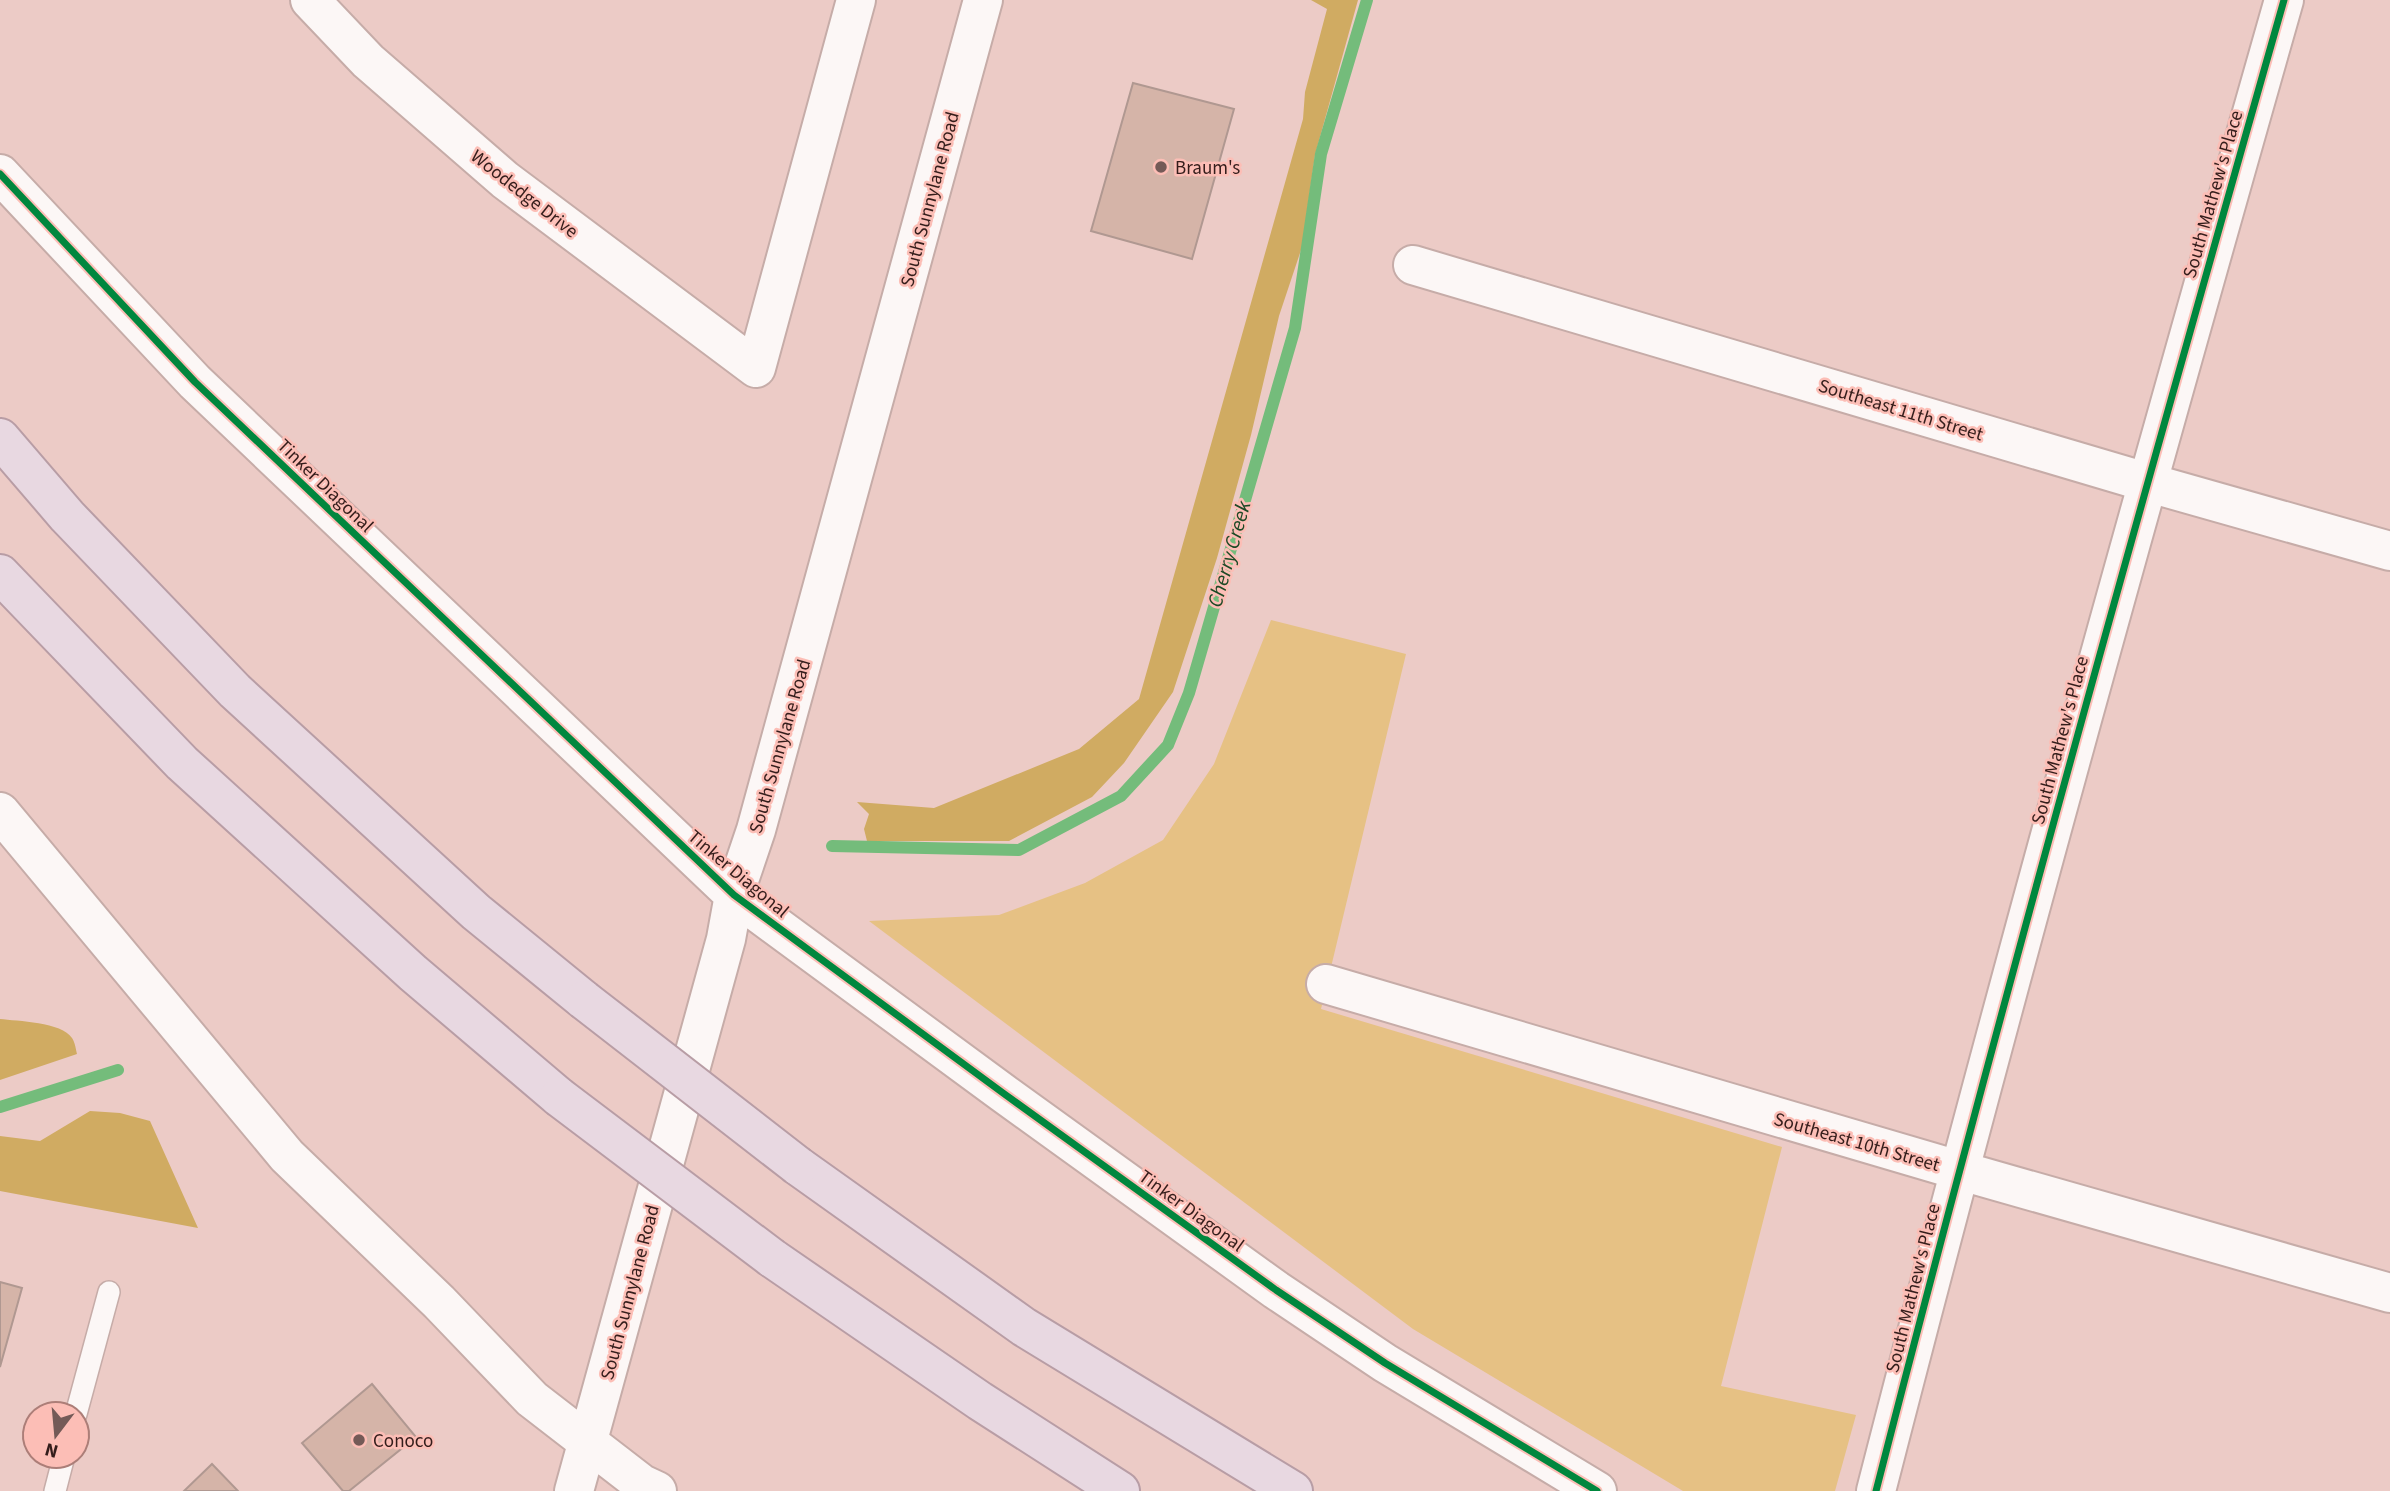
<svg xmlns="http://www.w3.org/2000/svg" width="2390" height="1491" viewBox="0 0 2390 1491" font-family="'Source Sans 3',sans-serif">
	<rect width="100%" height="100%" fill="#eccbc6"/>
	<path fill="#e6c184" d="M1271,620L1406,654L1321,1009L1782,1147L1721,1386L1856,1415L1835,1491H1683L1413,1329L869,921L999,915L1085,883L1163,840L1214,764Z"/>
	<path fill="#d0ab62" d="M1311,0H1358L1315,155L1302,247L1279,316L1251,435L1217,558L1173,692L1124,763L1092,797L1009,841H867L864,829L869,814L857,802L934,808L1079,749L1139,699L1303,119L1305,92L1327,9Z
		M0,1019C17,1021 62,1022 72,1038C75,1042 76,1050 77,1054L0,1080Z
		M90,1111L120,1113L150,1121L198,1228L0,1191V1136L40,1141Z"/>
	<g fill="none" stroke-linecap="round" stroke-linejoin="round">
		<path stroke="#74bc7b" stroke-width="12" d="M832,846L1019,850L1121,796L1168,745L1189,693L1295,328L1321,154L1367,0
			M0,1107L118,1070"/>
	</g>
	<path fill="#d5b4a8" stroke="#b09891" stroke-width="2" d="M1133,83L1234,109L1192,259L1091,231Z
		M0,1282L22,1288L0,1367Z
		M372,1384L416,1437L349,1491H343L302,1443Z
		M212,1464L238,1491H184Z"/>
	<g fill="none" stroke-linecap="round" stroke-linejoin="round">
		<defs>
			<path id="lane" d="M76,1414L109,1292
				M55,1491L64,1456"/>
			<path id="street" d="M310,0L368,61L505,180L756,368L856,0
				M1413,265L2146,482L2390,551
				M1326,984L1958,1170L2390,1293"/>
			<path id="secondary" d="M0,174L195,382L734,895L1003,1093L1276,1290L1385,1363L1597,1491
				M0,812L287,1156L439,1302L532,1399L642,1484L657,1491
				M574,1491L726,939L734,895L756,830L983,0
				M1876,1491C2004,992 2143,496 2284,0"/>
			<path id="highway" d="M0,438L67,516L235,691L476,912L584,1000
				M0,574L182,763L413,973L559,1097
				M798,1166L1024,1327L1293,1491
				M772,1258L980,1401L1120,1491"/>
		</defs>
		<use href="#lane" stroke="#c6aca8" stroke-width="24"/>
		<use href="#street" stroke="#c6aca8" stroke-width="42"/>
		<use href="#secondary" stroke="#c6aca8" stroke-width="42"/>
		<use href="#highway" stroke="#b89da5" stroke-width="42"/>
		<use href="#lane" stroke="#fcf7f6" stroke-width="21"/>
		<use href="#street" stroke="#fcf7f6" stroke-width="38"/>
		<use href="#secondary" stroke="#fcf7f6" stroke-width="38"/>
		<use href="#highway" stroke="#e8d8e1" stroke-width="38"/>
		<defs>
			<path id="highway-bridge" d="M584,1000L798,1166
				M559,1097L772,1258"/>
		</defs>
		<use href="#highway-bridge" stroke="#b89da5" stroke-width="42" stroke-linecap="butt"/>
		<use href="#highway-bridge" stroke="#e8d8e1" stroke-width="38"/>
		<defs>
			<path id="cycleway" d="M0,174L195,382L734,895L1003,1093L1276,1290L1385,1363L1597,1491
				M1876,1491C2004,992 2143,496 2284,0"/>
		</defs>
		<use href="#cycleway" stroke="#fcbeb6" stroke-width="11"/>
		<use href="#cycleway" stroke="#00873e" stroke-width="7"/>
	</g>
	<g fill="#745a57" stroke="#fcbeb6" stroke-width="2.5">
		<circle cx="1161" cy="167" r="7"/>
		<circle cx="359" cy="1440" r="7"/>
	</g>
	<g text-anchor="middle" stroke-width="5" stroke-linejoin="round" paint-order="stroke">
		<g font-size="19" fill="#341d1b" stroke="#fcbeb6" text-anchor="start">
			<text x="1175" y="174">Braum's</text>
			<text x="373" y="1447">Conoco</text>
		</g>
		<g font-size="19" fill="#341d1b" stroke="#fcbeb6">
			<text transform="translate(525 193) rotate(38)" y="7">Woodedge Drive</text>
			<text transform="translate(2212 194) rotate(-74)" y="7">South Mathew's Place</text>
			<text transform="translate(929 199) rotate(-75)" y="7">South Sunnylane Road</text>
			<text transform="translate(1901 409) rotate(17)" y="7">Southeast 11th Street</text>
			<text transform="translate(326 485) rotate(44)" y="7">Tinker Diagonal</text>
			<text transform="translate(2059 740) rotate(-75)" y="7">South Mathew's Place</text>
			<text transform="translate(779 746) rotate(-74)" y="7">South Sunnylane Road</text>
			<text transform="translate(739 873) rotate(40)" y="7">Tinker Diagonal</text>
			<text transform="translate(1857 1141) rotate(16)" y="7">Southeast 10th Street</text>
			<text transform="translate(1192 1210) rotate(36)" y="7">Tinker Diagonal</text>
			<text transform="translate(1912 1288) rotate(-76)" y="7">South Mathew's Place</text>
			<text transform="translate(629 1292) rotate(-75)" y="7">South Sunnylane Road</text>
		</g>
		<g font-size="21" font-style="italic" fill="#1c4925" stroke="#fcbeb6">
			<text transform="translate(1229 554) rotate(-74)" y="7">Cherry Creek</text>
		</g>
	</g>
	<g transform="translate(56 1435) rotate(196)"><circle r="33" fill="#fcbeb6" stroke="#ac7e78" stroke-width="2"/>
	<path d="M0-5L12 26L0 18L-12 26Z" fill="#745a57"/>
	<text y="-10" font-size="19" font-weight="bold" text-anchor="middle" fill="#341d1b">N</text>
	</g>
</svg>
